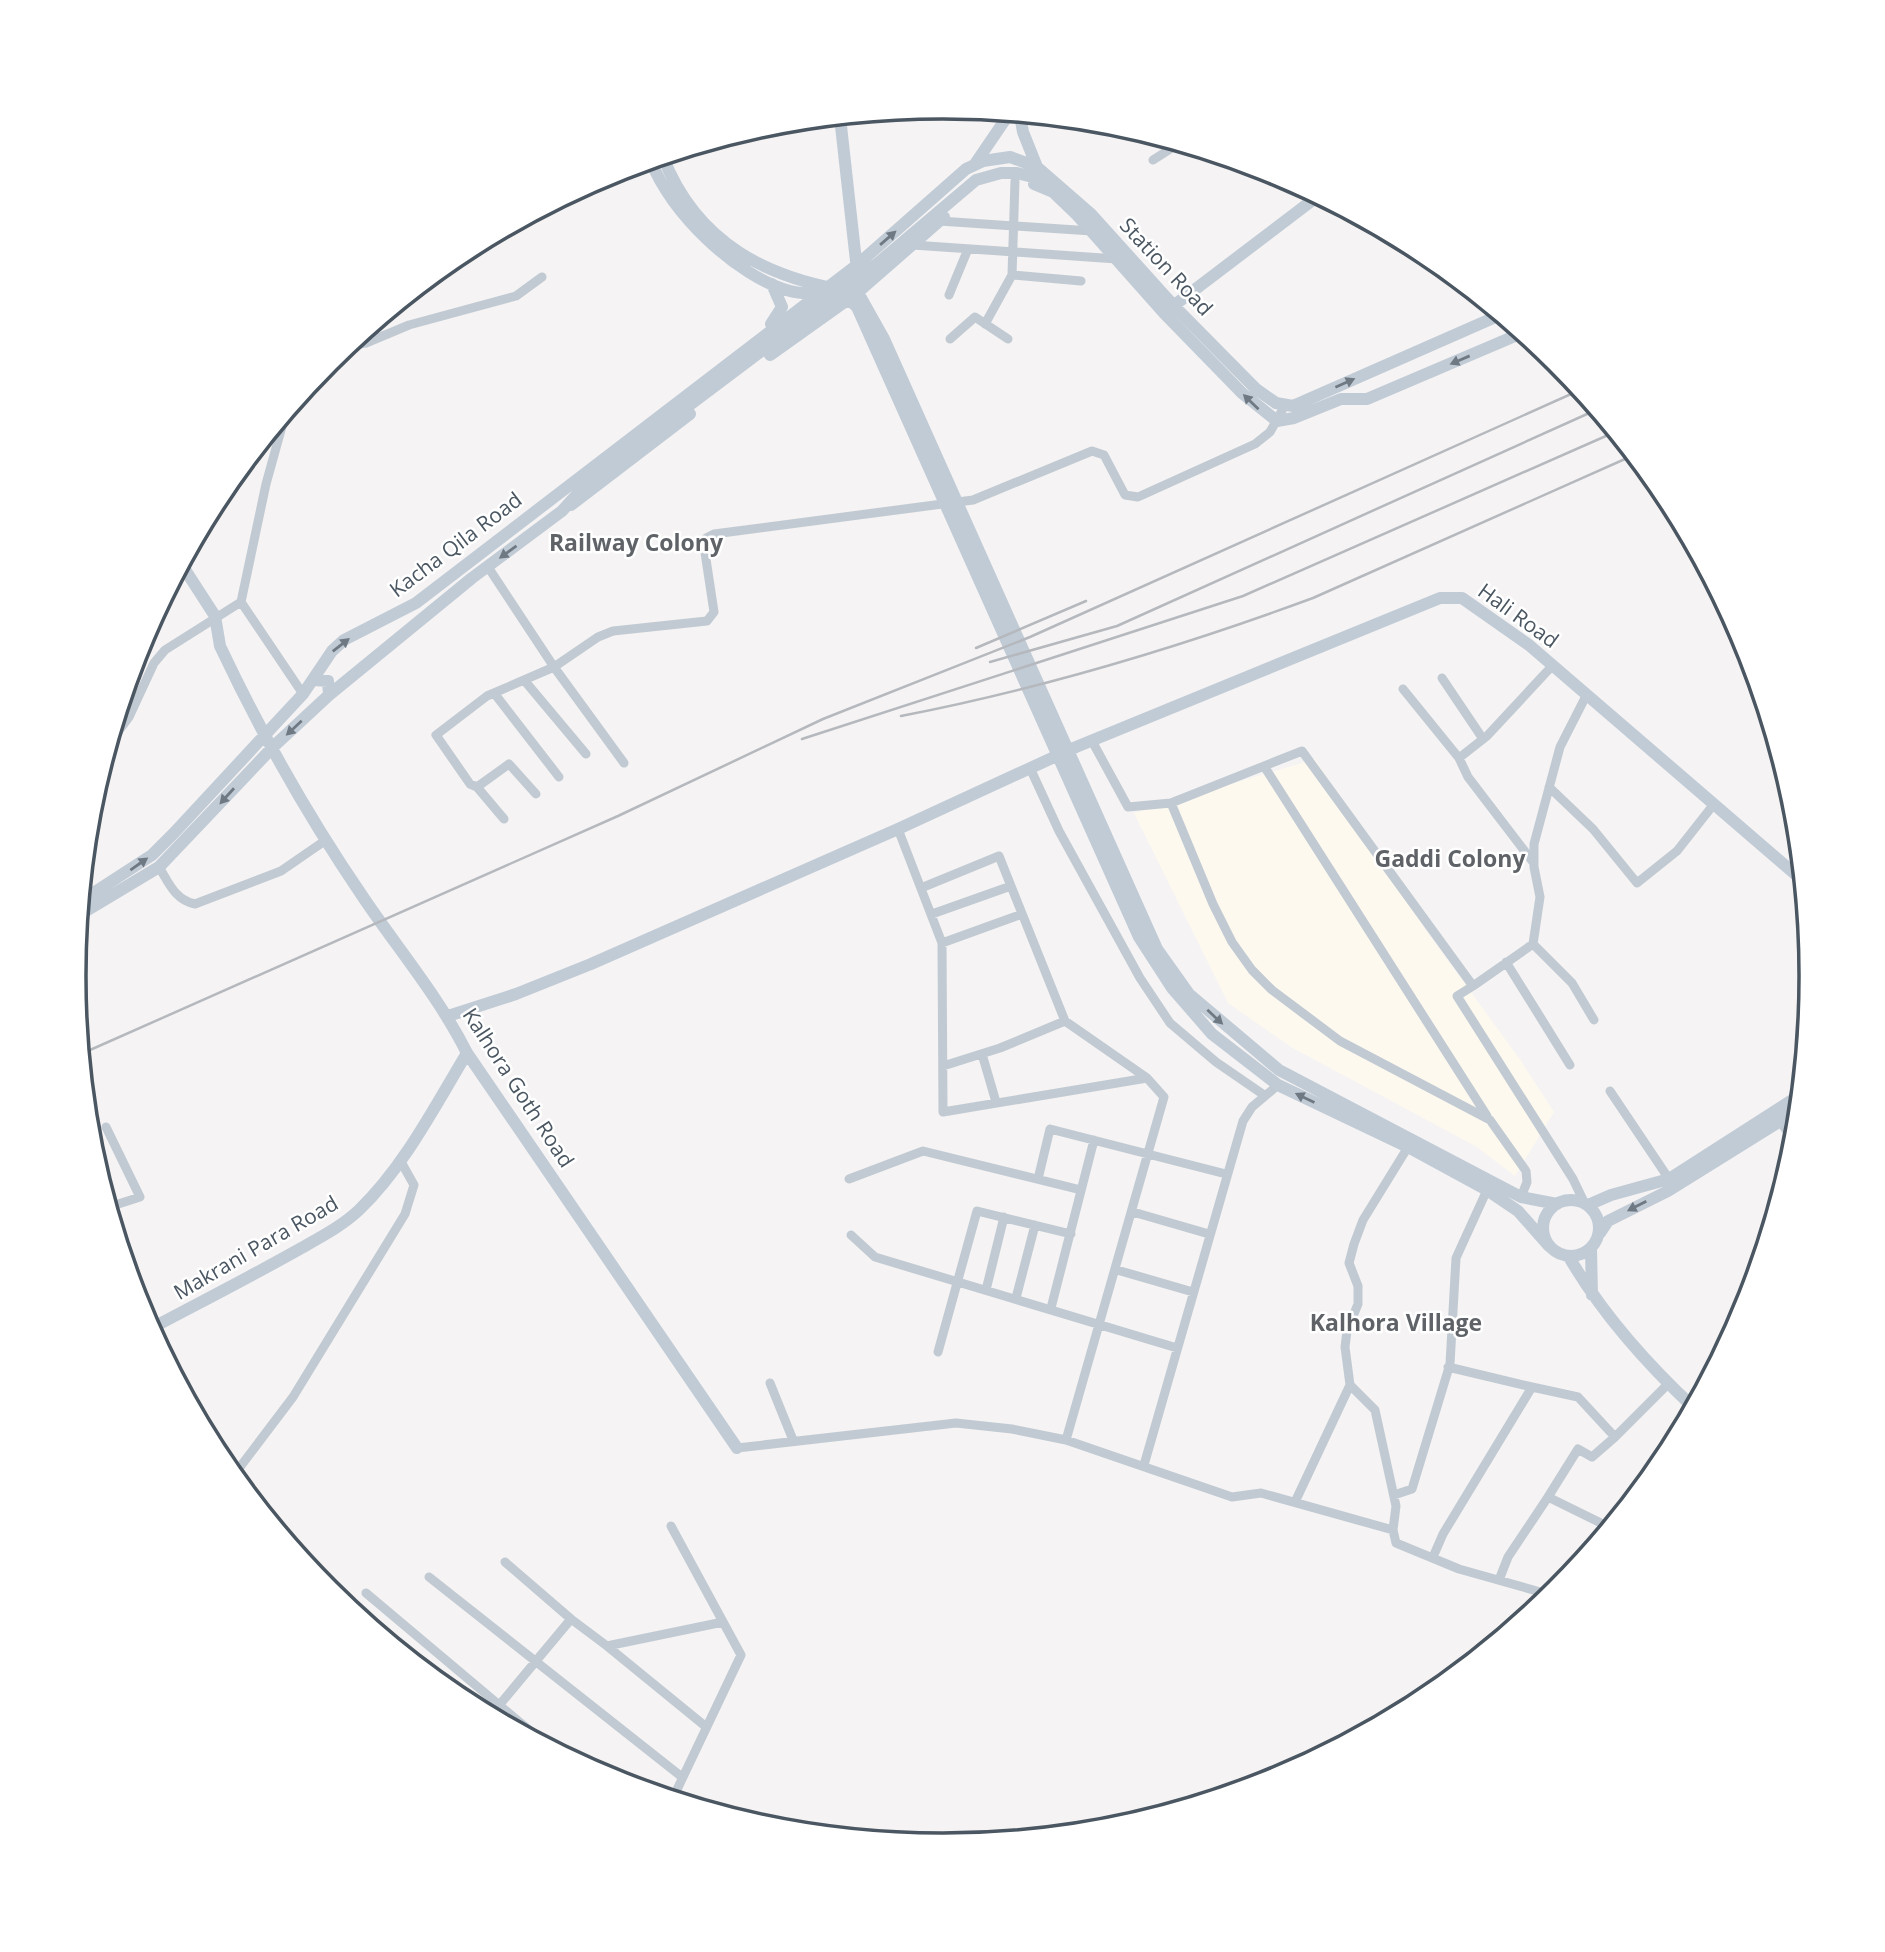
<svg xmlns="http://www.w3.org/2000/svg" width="1885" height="1952" viewBox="0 0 1885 1952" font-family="'Open Sans',sans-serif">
	<rect width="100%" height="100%" fill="#f5f3f3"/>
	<path fill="#fdf9ef" d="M1315,759L1425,929L1521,1061L1554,1112L1515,1176L1477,1147L1291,1047L1228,1003L1134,813Z"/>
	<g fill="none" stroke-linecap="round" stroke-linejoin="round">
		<path stroke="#c1cad2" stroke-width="9" d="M1153,160L1178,144
			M939,221L1092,231
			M913,245L1117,259
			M1012,275L1081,281
			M949,295L968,249
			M985,324L1012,275L1015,181
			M950,339L975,317L1008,339
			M347,346L366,343L409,325L516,296L542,277
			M488,567L554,667L487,696L436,735L470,784L477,787L504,819
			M241,602L303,694
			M1442,678L1483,739
			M524,680L586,754
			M1403,689L1459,758
			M494,693L559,777
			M1092,741L1128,807L1171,803L1302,751L1473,986L1533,944L1540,897L1534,867V844L1560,747L1586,696
			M109,744L129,717L154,663L165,650L241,602L266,484L286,412
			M624,763L554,667L598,637L613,631L707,621L714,612L704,546L706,538L714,534L973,500L1092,451L1104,455L1125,495L1138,497L1255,444L1270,432L1284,407
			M1264,766L1487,1116
			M1030,768L1059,831L1140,978L1170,1023L1216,1062L1264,1095
			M477,787L509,764L536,794
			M1549,787L1593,829L1637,883L1677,851L1714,804
			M1171,803L1213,904L1232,942L1252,970L1272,990L1340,1041L1490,1120L1526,1171L1527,1182L1521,1197
			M898,829L942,943L943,1112L1147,1078
			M1533,862L1468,777L1459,758L1487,736L1553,665
			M159,867C169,883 175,900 195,904L281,871L326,840
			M921,888L999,856L1065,1021L1147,1078L1164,1097L1066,1440
			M932,914L1011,886
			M942,943L1022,914
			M1533,944L1572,983L1594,1020
			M1506,962L1570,1065
			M1473,986L1457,996L1573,1179L1584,1202
			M982,1054L996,1102
			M943,1066L1000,1048L1065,1021
			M1610,1091L1669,1179
			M1777,1117L1795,1143
			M106,1127L140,1197L109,1207
			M849,1179L923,1151L1081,1190
			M1038,1179L1050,1129L1226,1174
			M1133,1212L1209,1234
			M851,1235L875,1257L1177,1348
			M1117,1270L1193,1292
			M986,1290L1004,1217
			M1016,1298L1035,1225
			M1051,1308L1094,1140
			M938,1352L977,1211L1071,1234
			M1448,1367L1532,1387
			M770,1383L793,1440
			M737,1448L956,1423L1012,1429L1066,1440L1232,1497L1261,1493L1393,1530L1396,1506L1375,1410L1350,1385L1345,1347L1347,1331L1358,1304V1286L1349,1263L1354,1244L1363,1220L1408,1147
			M1144,1465L1243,1121L1252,1107L1278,1085
			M234,1475L293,1397L405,1214L414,1185L400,1160
			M1394,1495L1412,1489L1450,1364L1456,1258L1487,1190
			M1548,1497L1578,1449L1592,1457L1615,1437
			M1295,1502L1350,1385
			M671,1526L741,1655L673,1798
			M1393,1530L1396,1543L1459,1569L1551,1595
			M1433,1557L1443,1534L1532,1387L1578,1397L1615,1437L1668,1384
			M505,1562L571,1619
			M429,1577L682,1777
			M1499,1580L1508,1557L1548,1497L1609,1527
			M366,1593L548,1746
			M607,1646L705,1726
			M491,1715L571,1619L607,1646L723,1622"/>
		<path stroke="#c1cbd6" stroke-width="12" d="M1020,115L1023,132L1037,167
			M840,117L857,270
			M663,157C697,244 768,279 854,292L861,298L884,339L1157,949L1189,994L1279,1070L1521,1197L1557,1204
			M651,161C670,212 737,277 790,291C809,296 845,293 857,307L1139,937L1172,988L1212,1034L1278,1085L1408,1147L1487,1190L1518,1211L1549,1246
			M975,164L1009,114
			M1034,184L1053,192L1077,215L1164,313L1242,393L1277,421L1294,418L1341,399H1367L1522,333
			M1168,310L1318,196
			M771,324L782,307L772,284
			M770,355L857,293L944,217
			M571,505L690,414
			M182,565L215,616L220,646C261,733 309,818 363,897C398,949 439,997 467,1053L737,1448
			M314,680L328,681L329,695
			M81,901L152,855L174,833L303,694L332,651L344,640L416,603L857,265L966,169L983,161L1010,157L1037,167L1091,214L1174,306L1256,389L1276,403L1293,406L1500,315
			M79,915L159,867L274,746L329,695L472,578L562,511L590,480L878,263L976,180L1001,173H1017L1049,181
			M448,1016L516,994L591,964L898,829L1076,747L1440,598H1462L1529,645L1802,880
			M1543 1228a28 28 0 1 1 56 0a28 28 0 1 1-56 0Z
			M1588,1205L1611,1195L1669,1179L1800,1095
			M1600,1233L1608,1221L1668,1191L1798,1110
			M1591,1249L1592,1295
			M1569,1257C1601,1312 1646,1363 1693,1407
			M150,1329C199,1303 248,1278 296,1251C317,1239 341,1227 359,1210C404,1167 435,1106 467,1053"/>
		<path stroke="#b5b8bd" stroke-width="2.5" d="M976,648L1086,601
			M990,662L1117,626L1596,410
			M901,716C1040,689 1180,647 1313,598L1634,455
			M802,739L1243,596L1615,432
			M81,1054L618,816L823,719L1030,637L1580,390"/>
	</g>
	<defs><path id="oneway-solid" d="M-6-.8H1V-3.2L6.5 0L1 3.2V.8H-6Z" transform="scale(1.75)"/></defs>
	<g fill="#6e7984">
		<use href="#oneway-solid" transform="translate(888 238) rotate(-41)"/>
		<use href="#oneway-solid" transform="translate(1460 360) rotate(157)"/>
		<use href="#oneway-solid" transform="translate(1345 383) rotate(-24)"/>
		<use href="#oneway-solid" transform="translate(1251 402) rotate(-136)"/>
		<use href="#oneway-solid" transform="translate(508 552) rotate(144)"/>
		<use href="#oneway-solid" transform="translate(341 645) rotate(-38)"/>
		<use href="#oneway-solid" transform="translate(294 728) rotate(137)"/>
		<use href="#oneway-solid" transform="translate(227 796) rotate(132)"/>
		<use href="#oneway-solid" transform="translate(139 864) rotate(-35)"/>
		<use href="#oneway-solid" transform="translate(1215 1017) rotate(43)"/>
		<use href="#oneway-solid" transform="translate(1305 1098) rotate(-154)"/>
		<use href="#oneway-solid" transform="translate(1637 1206) rotate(153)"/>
	</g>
	<g text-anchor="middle" stroke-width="5" stroke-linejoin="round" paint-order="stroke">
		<g font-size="21" fill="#4a5661" stroke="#fff">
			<text transform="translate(1166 267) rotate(47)" y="7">Station Road</text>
			<text transform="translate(456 545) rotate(-37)" y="7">Kacha Qila Road</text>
			<text transform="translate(1518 616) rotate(36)" y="7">Hali Road</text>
			<text transform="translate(518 1088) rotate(57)" y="7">Kalhora Goth Road</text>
			<text transform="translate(256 1248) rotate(-30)" y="7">Makrani Para Road</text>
		</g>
		<g font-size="23" font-weight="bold" fill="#5f6368" stroke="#fff">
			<text x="636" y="551">Railway Colony</text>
			<text x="1450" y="867">Gaddi Colony</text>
			<text x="1396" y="1331">Kalhora Village</text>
		</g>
	</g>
	<path d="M0 0H1885V1952H0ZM942 119H943A856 856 0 0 1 1799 975V977A856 856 0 0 1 943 1833H942A856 856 0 0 1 86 977V975A856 856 0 0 1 942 119Z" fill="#fff" fill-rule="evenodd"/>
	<path fill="none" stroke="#4a5661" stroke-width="3.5" d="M942 119H943A856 856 0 0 1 1799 975V977A856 856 0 0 1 943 1833H942A856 856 0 0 1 86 977V975A856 856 0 0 1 942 119Z"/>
</svg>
